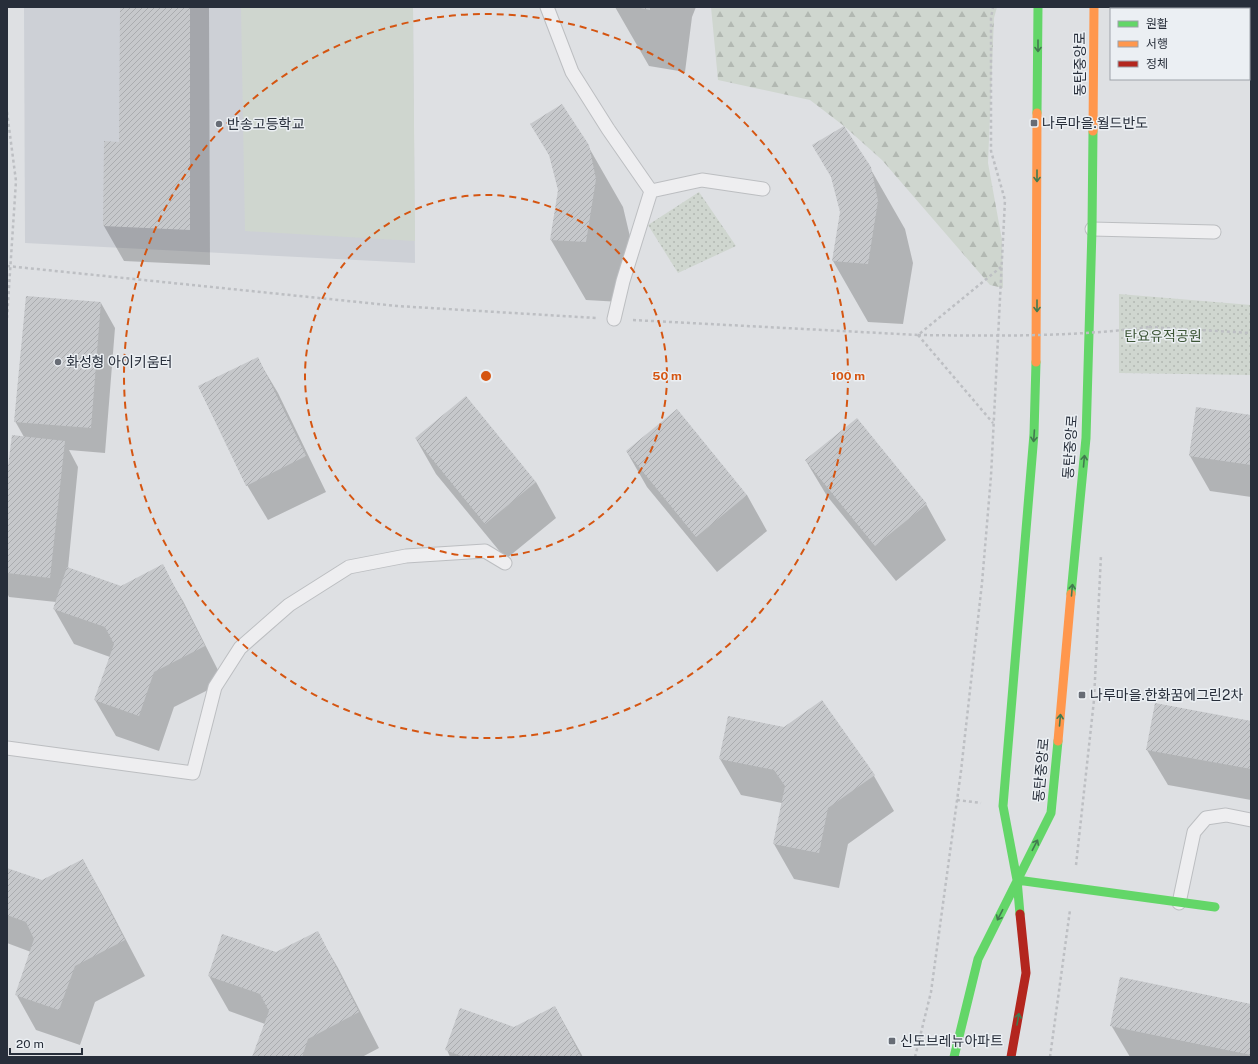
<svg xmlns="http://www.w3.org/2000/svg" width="1258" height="1064" viewBox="0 0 1258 1064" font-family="'Public Sans','Noto Sans KR',sans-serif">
	<defs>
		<pattern id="forest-firs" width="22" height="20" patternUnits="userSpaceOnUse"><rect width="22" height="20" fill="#cfd6cf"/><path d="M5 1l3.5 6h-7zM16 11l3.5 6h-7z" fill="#b2b8b2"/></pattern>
		<pattern id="park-dots" width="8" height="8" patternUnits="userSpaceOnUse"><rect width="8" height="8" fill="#cfd6cf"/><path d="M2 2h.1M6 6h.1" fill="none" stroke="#b2b8b2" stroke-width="1.8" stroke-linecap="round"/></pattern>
		<pattern id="building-hatch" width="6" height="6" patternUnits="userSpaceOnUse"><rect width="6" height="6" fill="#c6c8cb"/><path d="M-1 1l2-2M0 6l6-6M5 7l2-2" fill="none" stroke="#aaacaf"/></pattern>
	</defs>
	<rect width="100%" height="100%" fill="#dee0e3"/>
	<path fill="#cdd0d6" d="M24,7H413L415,263L25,243Z"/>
	<path fill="url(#forest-firs)" d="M711,7H997L994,18L988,163L1002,240L1003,288L990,285L882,160L844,126L810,100L718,80Z"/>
	<path fill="url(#park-dots)" d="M699,192L736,246L678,273L648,225Z
		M1119,294L1251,305V375L1119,373Z"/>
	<path fill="#cfd6cf" d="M241,7H413L415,241L245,231Z"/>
	<path fill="#0003" d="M121,7H209L210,265L124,261L104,226L120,143Z
		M615,7H696L692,17L685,72L649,66Z
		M531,124L588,146L623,207L631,241L621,302L586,300L551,240L559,190L551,158Z
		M870,168L905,229L913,263L903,324L868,322L833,261L841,212L833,180Z
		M101,303L115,328L105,453L69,450L78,467L68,568L121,587L162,566L183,601L224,682L174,707L159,751L116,736L95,700L110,657L74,644L54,609L56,602L9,597L7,593V481L24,437L15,421Z
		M257,358L278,393L326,492L268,520L247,485Z
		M1251,416V497L1210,491L1190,456Z
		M416,439L536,482L556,518L506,559L436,474Z
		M627,452L747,495L767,531L717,572L647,487Z
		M806,461L926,504L946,540L896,581L827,496Z
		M729,717L874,776L894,811L848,844L839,888L794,879L774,844L782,803L741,795L720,759Z
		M1251,722V800L1168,785L1147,750Z
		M83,860L103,896L145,976L95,1002L80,1045L36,1030L16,994L31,952L7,943V869L42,881Z
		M317,932L338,968L379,1048L362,1057H254L265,1024L229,1011L209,976L276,954Z
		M1251,1005V1057H1130L1111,1025Z
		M555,1007L583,1057H450L447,1050L514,1028Z"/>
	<path fill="url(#building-hatch)" d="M120,7H190V230L103,226L104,141L119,142Z
		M636,7H650V10Z
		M562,104L589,145L596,179L586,242L550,240L558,190L549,155L530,124Z
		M844,126L871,167L878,201L868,264L832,261L840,212L831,177L812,145Z
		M26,296L101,302L91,428L14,422Z
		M258,357L306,456L246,486L198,386Z
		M466,396L536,482L485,524L415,438Z
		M1196,407L1251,415V465L1189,456Z
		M677,409L747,495L696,537L626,451Z
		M857,418L927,504L875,546L805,460Z
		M12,435L65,441L50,578L7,573V474Z
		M163,564L205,646L154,672L139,716L94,700L114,644L105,627L53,609L67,567L121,586Z
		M822,700L875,775L828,808L819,853L773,844L785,786L774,770L719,759L728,716L784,727Z
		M1155,703L1251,721V769L1146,750Z
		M83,859L125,940L75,966L59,1010L15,995L34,939L26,922L7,915V868L42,880Z
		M318,931L359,1012L308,1039L302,1057H252L269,1011L260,994L208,976L222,934L276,952Z
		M1120,977L1251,1004V1055L1110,1026Z
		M555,1006L581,1057H464L445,1050L460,1008L514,1027Z"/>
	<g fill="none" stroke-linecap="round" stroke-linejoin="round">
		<defs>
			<path id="lane" d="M547,7L572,72L608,129L651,191
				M1092,229L1214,232
				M614,319L623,281L651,191L702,180L763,189
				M7,748L193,773L215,687L240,648L289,605L349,567L406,556L485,551L505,563
				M1179,903L1194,832L1206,818L1226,815L1251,820"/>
		</defs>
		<use href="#lane" stroke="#bcbec1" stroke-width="15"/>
		<path stroke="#bdbfc3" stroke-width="2.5" stroke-dasharray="3 3" stroke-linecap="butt" d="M7,112L16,181L7,318
			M7,266L397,306L596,318
			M633,320L918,335L1001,267
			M1149,327L1251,333
			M918,335L993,423
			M957,800L981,803
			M1076,865L1094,700L1101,555
			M915,1057L931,992L961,771L982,583L991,476L1005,200L991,151V18L993,7
			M1050,1057L1070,910"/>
		<use href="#lane" stroke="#eeeef0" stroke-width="13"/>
		<path stroke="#63d668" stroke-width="9" d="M1037,113L1038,7
			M1071,594L1086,438L1092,229L1093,131
			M1017,880L1215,907
			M1020,914L1017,880L1003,806L1034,434L1036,362
			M954,1057L978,959L1051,813L1058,741"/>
		<path stroke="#ff974d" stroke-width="9" d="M1093,131L1094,7
			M1036,362L1037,113
			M1058,741L1071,594"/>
		<path stroke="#b3261e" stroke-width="9" d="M1011,1057L1026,973L1020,914"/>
		<path stroke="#bdbfc3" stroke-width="2.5" stroke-dasharray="3 3" stroke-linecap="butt" d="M918,335C995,336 1072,337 1149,327"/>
	</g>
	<defs><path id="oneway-shaft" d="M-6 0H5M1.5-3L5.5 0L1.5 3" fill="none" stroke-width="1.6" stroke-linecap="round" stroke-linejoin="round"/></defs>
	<g stroke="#427a4f">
		<use href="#oneway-shaft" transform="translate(1038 46) rotate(90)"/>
		<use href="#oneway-shaft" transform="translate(1037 176) rotate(90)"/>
		<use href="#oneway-shaft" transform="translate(1037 306) rotate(90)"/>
		<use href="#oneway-shaft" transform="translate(1034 436) rotate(94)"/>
		<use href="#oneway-shaft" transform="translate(1084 461) rotate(-85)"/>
		<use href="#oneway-shaft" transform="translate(1072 590) rotate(-85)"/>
		<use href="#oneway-shaft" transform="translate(1060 720) rotate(-85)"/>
		<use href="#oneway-shaft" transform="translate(1035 845) rotate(-63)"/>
		<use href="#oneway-shaft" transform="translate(1000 915) rotate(117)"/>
		<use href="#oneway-shaft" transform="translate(1018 1019) rotate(-80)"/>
	</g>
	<g fill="none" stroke="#d55511" stroke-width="2" stroke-dasharray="7 5">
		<circle cx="486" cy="376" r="181"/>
		<circle cx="486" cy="376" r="362"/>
	</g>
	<g fill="#676c75" stroke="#ebeff3" stroke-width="1.5">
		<rect x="1030" y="119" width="8" height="8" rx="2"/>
		<circle cx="219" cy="124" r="4"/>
		<circle cx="58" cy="362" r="4"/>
		<rect x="1078" y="691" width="8" height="8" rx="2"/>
		<rect x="888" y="1037" width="8" height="8" rx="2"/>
	</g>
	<g text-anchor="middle" stroke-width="3" stroke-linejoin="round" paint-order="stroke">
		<g font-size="14" fill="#272e3a" stroke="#ebeff3">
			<text transform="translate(1080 64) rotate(-90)" y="5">동탄중앙로</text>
			<text transform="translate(1070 447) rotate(-86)" y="5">동탄중앙로</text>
			<text transform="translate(1041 770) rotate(-85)" y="5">동탄중앙로</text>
		</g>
		<g font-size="14" fill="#272e3a" stroke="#ebeff3" text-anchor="start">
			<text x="1042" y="128">나루마을.월드반도</text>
			<text x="227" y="129">반송고등학교</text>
			<text x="66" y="367">화성형 아이키움터</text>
			<text x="1090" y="700">나루마을.한화꿈에그린2차</text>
			<text x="900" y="1046">신도브레뉴아파트</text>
		</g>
		<g font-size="14" fill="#3c5536" stroke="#ebeff3">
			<text x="1163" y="341">탄요유적공원</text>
		</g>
	</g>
	<circle cx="486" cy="376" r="6" fill="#d55511" stroke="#ebeff3" stroke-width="2"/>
	<g font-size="12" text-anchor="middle" font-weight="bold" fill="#d55511" stroke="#ebeff3" stroke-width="3" stroke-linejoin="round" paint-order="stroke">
		<text x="667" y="380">50 m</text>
		<text x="848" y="380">100 m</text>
	</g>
	<rect width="1258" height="1064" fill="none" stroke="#272e3a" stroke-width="16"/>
	<rect x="1110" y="8" width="140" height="72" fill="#ebeff3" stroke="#9da2a9"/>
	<rect x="1118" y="21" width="20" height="6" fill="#63d668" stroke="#9da2a9"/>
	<text x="1146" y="28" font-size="12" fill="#272e3a">원활</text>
	<rect x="1118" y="41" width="20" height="6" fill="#ff974d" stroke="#9da2a9"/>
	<text x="1146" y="48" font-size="12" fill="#272e3a">서행</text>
	<rect x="1118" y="61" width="20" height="6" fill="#b3261e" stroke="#9da2a9"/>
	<text x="1146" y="68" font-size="12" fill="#272e3a">정체</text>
	<path d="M10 1048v6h72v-6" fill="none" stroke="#272e3a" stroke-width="2"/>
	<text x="16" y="1048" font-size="12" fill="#272e3a" stroke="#ebeff3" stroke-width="3" paint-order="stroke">20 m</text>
</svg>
